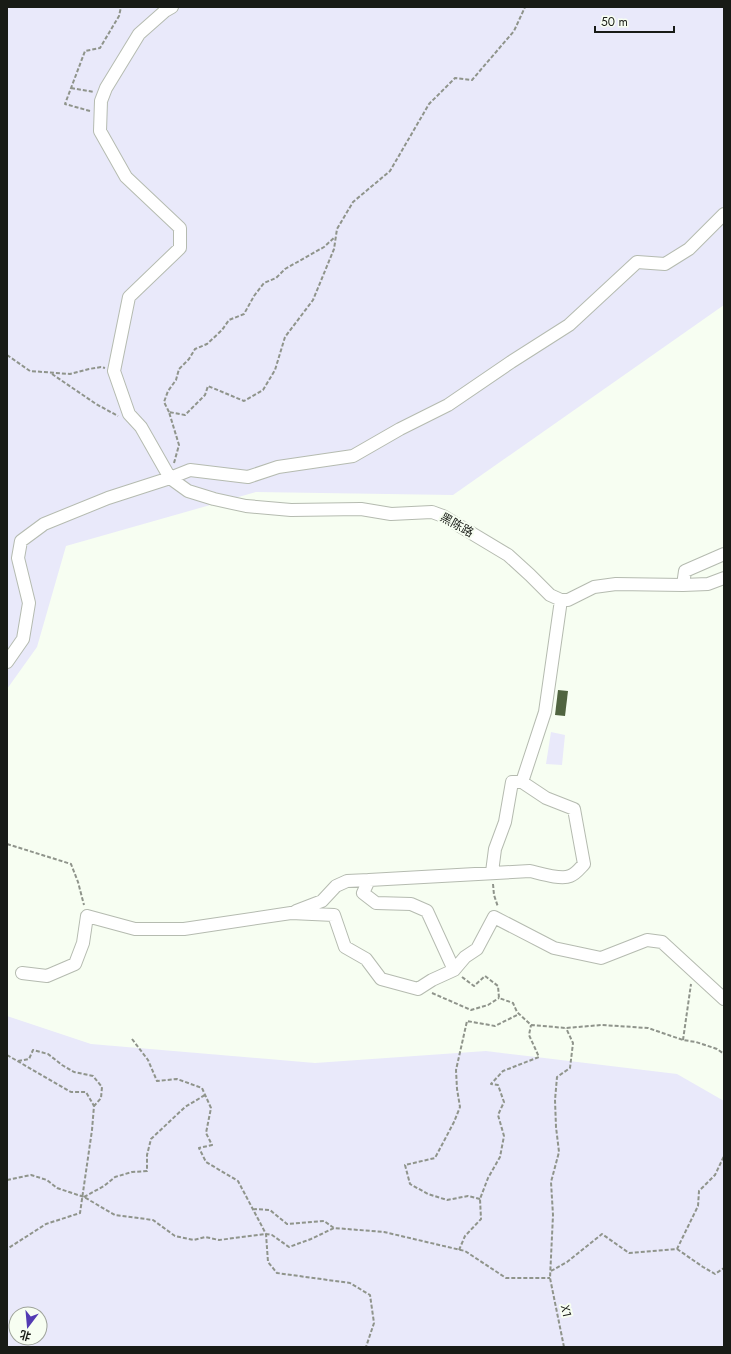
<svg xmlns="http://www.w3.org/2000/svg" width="731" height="1354" viewBox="0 0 731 1354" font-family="Jost,'Noto Sans SC',sans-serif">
	<rect width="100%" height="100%" fill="#f7fef2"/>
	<path fill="#e9e9fa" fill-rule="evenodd" d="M7,7H724V305L453,495L256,492L66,546L37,647L7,689Z
		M551,732L565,735L562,765L546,764Z
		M7,1016L91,1044L315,1063L486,1051L536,1057L677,1074L724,1101V1347H7ZM16,1314H40V1338H16Z"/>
	<path fill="#506440" d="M558,690L568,691L565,716L555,715Z"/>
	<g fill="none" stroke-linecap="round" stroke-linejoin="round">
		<defs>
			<path id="minor" d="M172,7L165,11L139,34L106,88L101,101L100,131L126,177L180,228V248L129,297L114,371L129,414L141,427L170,478L188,491L214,499L246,506L291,510L361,509L391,514L432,512L443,516L508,555L530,575L550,595L561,600H568L594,587L616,584L683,585L708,584L724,578
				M683,585L685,571L724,554
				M7,662L23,639L29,603L18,558L21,541L44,524L108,498L170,478L190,470L248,477L278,467L353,456L400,429L448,405L511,362L569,325L637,262L665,264L689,249L724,214
				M522,782L545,712L561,600
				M296,911L322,901L336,886L347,881L369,880
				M454,970L427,911L411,904L376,903L363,893L369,880L530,871C539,873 561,880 570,876C576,874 580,868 584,864L574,809L546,798L522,782H512L505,822L495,849L492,872
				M22,973L47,976L75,964L83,943L87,916L135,929H184L291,913L334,915L345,947L366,959L381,979L418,989L432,980L454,970L465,957L477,949L494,917L554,948L601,958L647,940L662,942L724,999"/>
		</defs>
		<use href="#minor" stroke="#b5bbb0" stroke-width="14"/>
		<path stroke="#8f948b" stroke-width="2" stroke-dasharray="4 2" stroke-linecap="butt" d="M71,88L94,92
			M90,111L65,104L85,51L100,48L119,16L121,7
			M7,355L30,371L70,374L89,369L101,367L105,368
			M52,374L96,404L118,416
			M169,412L164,402L168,391L176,380L179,369L189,359L195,349L207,344L222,330L229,320L244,314L254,296L264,283L276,278L285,269L324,247L335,237
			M174,463L179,445L169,412L185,415L205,395L208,386L244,401L263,390L275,370L285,337L313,300L334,249L337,229L353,202L390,171L429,104L455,78L472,80L514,31L525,7
			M7,844L71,864L78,882L84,905
			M493,884L494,895L498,907
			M462,977L474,986L485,976L498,986L499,998L513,1003L517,1012L531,1025L566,1028L602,1025L648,1028L683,1040L696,1042L717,1049L724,1054
			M432,993L471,1010L488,1005L499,998
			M132,1039L148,1060L157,1081L177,1079L202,1088L211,1108L206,1133L212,1145L199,1148L206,1162L238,1181L266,1234L268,1262L277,1273L350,1283L370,1295L374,1323L366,1347
			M683,1040L691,984
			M7,1055L71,1092H86L94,1106L92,1130L80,1213L46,1224L7,1249
			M18,1061L29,1059L33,1050L48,1054L62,1065L74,1072L93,1076L102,1087L101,1098L94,1106
			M7,1180L31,1175L47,1180L57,1188L84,1197L115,1215L153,1220L175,1236L194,1240L205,1237L219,1240L266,1234L272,1235L289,1247L311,1239L334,1228L384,1232L465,1251L506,1278H550
			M84,1197L104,1186L115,1177L132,1172L147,1171V1155L151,1139L185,1107L205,1095
			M480,1199L468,1196L447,1200L428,1194L410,1184L405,1165L435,1158L454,1122L460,1107L457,1089L456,1070L467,1021L495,1026L519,1014
			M253,1209L270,1210L287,1224L324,1221L334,1228
			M677,1249L703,1267L715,1274L724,1268
			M459,1250L465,1236L481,1219L480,1199L488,1178L500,1157L504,1136L498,1115L504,1102L498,1085L491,1084L503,1071L539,1057L529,1035L531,1025
			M551,1271L567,1262L602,1234L629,1253L677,1249L698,1206L699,1191L715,1175L724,1156
			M564,1347L550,1278L553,1215L551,1182L559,1152L556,1127L555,1100L557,1077L570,1068L573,1043L566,1028"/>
		<use href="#minor" stroke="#fff" stroke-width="12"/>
	</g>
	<g text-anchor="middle" stroke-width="4" stroke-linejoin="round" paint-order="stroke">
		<g font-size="12" fill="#181b16" stroke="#f7fef2">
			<text transform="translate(457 525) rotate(29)" y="4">黑陈路</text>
			<text transform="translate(566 1311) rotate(78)" y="4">X1</text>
		</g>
	</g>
	<rect width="731" height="1354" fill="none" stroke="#181b16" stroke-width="16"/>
	<g transform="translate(28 1326) rotate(196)"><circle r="19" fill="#f7fef2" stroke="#9ea39a"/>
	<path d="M0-3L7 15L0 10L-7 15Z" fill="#533bb3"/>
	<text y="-6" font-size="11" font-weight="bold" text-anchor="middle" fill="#181b16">北</text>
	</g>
	<path d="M595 26v6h79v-6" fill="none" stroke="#181b16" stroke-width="2"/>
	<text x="601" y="26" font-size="12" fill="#181b16" stroke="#f7fef2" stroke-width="3" paint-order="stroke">50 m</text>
</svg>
